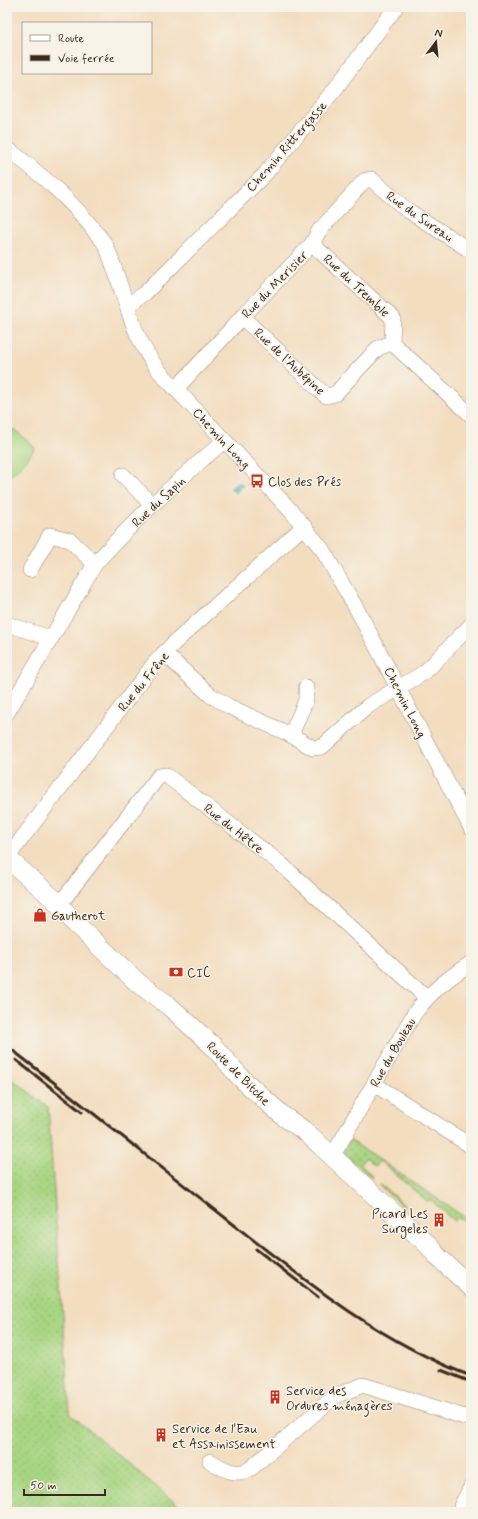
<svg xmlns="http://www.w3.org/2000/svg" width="478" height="1519" viewBox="0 0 478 1519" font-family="Mynerve,sans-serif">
<defs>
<pattern id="grass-dots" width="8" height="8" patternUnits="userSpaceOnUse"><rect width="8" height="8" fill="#a9d683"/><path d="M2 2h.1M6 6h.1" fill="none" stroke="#92b871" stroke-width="1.8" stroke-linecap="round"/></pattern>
<pattern id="water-ripples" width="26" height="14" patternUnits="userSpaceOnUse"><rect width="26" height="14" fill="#53bcd0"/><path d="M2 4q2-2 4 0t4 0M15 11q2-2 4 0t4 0" fill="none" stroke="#4699a8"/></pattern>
</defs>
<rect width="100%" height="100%" fill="#f7f3e8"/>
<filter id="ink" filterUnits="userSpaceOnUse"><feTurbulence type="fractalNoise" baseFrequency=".025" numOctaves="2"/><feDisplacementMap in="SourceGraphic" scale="8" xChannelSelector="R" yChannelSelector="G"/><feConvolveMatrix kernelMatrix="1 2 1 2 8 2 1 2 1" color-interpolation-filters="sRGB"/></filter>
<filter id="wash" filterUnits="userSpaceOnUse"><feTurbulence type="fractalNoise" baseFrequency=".012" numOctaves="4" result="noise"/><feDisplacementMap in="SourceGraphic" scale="16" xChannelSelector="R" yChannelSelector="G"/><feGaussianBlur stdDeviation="0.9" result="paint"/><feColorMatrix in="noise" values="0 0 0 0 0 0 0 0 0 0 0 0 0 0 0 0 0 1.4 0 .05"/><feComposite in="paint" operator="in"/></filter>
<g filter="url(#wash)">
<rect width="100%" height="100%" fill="#f3ddbf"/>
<g fill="url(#grass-dots)" stroke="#728050">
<polygon points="7,1075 48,1107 70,1414 186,1512 7,1512"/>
<polygon points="350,1140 469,1220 467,1222 458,1217 454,1221 430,1199 428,1202 380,1161 374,1166 365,1158 360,1164 372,1176 371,1178 344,1152"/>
<polygon points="380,1184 404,1205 404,1208 379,1185"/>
</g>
<polygon fill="#a9d683" stroke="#728050" points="14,429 35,448 23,464 9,477 7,475 7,437"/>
<polygon fill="url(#water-ripples)" stroke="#477377" points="239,482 243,486 235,493 231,489 232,487"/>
</g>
<g filter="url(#ink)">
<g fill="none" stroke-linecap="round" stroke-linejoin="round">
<g stroke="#97846e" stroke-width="16">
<g id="minor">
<path d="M7,148C38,173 69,197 93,229C97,234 103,240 106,246C124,288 130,335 159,371L292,512L322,549L359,613L471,828"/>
<polyline points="312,244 393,318 392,343 471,415"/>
<polyline points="128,305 145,293 265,174 335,89 396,7"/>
<polyline points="242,317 326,396 335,394 378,348 392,343"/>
<polyline points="176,389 242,317 312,244 319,231 364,181 371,179 407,210 471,251"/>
<polyline points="123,475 152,505"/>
<polyline points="30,570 50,535 70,540 95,564"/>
<polyline points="7,624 50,638"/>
<polyline points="164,653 210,695 230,707 291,735 313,748 322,747 368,706 425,672 471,625"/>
<path d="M7,713L95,564C134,520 179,479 224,441"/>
<polyline points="291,735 306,700 306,687"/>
<polyline points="7,858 154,664 173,644 304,526"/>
<polyline points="59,905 159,776 166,775 281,864 426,997"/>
<polyline points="374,1084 471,1146"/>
<path d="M332,1157L414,1014C431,991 447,979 471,963"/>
<path d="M210,1461C223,1469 236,1477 250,1469L335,1396L363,1385L471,1419"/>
<polyline points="461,1506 471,1487"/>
</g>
</g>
<g stroke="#97846e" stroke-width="20">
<polyline id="major" points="7,858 56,901 75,923 138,983 168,1005 214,1047 241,1078 283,1116 306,1132 428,1245 437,1256 471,1287"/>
</g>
<use href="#minor" stroke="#fff" stroke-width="15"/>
<use href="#major" stroke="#fff" stroke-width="19"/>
<g stroke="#3b2a1e" stroke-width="3">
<path d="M7,1046C81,1103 154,1162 228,1220C304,1280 379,1341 471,1376"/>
<polyline points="16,1060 82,1112"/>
<polyline points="256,1249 318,1297"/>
<polyline points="441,1370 471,1382"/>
</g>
</g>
</g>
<defs>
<g id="bus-bare" transform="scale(1.08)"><path d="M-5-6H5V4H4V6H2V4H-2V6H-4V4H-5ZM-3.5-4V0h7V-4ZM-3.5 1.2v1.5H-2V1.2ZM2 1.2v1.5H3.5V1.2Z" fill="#c8321e" stroke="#f7f3e8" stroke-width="2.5" paint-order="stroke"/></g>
<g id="shop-bare" transform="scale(1.08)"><path d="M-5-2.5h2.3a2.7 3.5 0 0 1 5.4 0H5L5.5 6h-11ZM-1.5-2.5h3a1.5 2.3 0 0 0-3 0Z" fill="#c8321e" stroke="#f7f3e8" stroke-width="2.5" paint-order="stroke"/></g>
<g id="bank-bare" transform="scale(1.08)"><path d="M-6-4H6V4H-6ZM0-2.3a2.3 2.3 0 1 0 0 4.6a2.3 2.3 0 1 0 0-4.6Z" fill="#c8321e" stroke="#f7f3e8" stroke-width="2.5" paint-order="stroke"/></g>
<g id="building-bare" transform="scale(1.08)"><path d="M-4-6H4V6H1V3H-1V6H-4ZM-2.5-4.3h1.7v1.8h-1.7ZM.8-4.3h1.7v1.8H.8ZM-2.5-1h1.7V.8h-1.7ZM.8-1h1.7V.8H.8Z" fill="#c8321e" stroke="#f7f3e8" stroke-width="2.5" paint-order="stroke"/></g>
</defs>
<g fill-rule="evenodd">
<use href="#bus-bare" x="257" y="481"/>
<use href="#shop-bare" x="40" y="915"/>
<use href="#bank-bare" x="176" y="972"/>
<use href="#building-bare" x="439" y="1220"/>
<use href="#building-bare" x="275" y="1397"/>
<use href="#building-bare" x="161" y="1435"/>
</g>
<g text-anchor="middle" stroke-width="3" stroke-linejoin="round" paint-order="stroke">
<g font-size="13" fill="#3b2a1e" stroke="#f7f3e8">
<text transform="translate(286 146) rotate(-49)" y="5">Chemin Rittergasse</text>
<text transform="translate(420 216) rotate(35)" y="5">Rue du Sureau</text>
<text transform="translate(274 284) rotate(-46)" y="5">Rue du Merisier</text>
<text transform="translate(357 285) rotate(43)" y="5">Rue du Tremble</text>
<text transform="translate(290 361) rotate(43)" y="5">Rue de l'Aubépine</text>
<text transform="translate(222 438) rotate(47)" y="5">Chemin Long</text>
<text transform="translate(158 501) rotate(-43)" y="5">Rue du Sapin</text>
<text transform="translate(143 681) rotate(-51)" y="5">Rue du Frêne</text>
<text transform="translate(406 702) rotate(63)" y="5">Chemin Long</text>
<text transform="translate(234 828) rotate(38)" y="5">Rue du Hêtre</text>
<text transform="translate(392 1052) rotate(-60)" y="5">Rue du Bouleau</text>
<text transform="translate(239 1073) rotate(45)" y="5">Route de Bitche</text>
</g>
<g font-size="13" fill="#3b2a1e" stroke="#f7f3e8" text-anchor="start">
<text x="268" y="486">Clos des Prés</text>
<text x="51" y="920">Gautherot</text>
<text x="187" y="977">CIC</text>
<text x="428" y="1218" text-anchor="end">Picard Les<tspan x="428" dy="15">Surgeles</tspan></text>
<text x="286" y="1395">Service des<tspan x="286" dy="15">Ordures ménagères</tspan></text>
<text x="172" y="1433">Service de l'Eau<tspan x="172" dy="15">et Assainissement</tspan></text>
</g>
</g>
<rect width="478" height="1519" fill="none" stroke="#f7f3e8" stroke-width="24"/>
<rect x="22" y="22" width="130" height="52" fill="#f7f3e8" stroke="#aca397"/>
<rect x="30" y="35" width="20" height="6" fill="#ffffff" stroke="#aca397"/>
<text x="58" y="42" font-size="12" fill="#3b2a1e">Route</text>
<rect x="30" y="55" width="20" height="6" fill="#3b2a1e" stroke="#aca397"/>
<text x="58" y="62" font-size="12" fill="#3b2a1e">Voie ferrée</text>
<g transform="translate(436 42) rotate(16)" stroke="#f7f3e8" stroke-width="3" paint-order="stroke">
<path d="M0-3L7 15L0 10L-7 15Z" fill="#3b2a1e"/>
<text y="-6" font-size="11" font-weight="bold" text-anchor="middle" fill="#3b2a1e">N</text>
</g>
<path d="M24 1489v6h81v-6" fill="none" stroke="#3b2a1e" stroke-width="2"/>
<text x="30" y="1489" font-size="12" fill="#3b2a1e" stroke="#f7f3e8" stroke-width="3" paint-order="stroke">50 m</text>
</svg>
